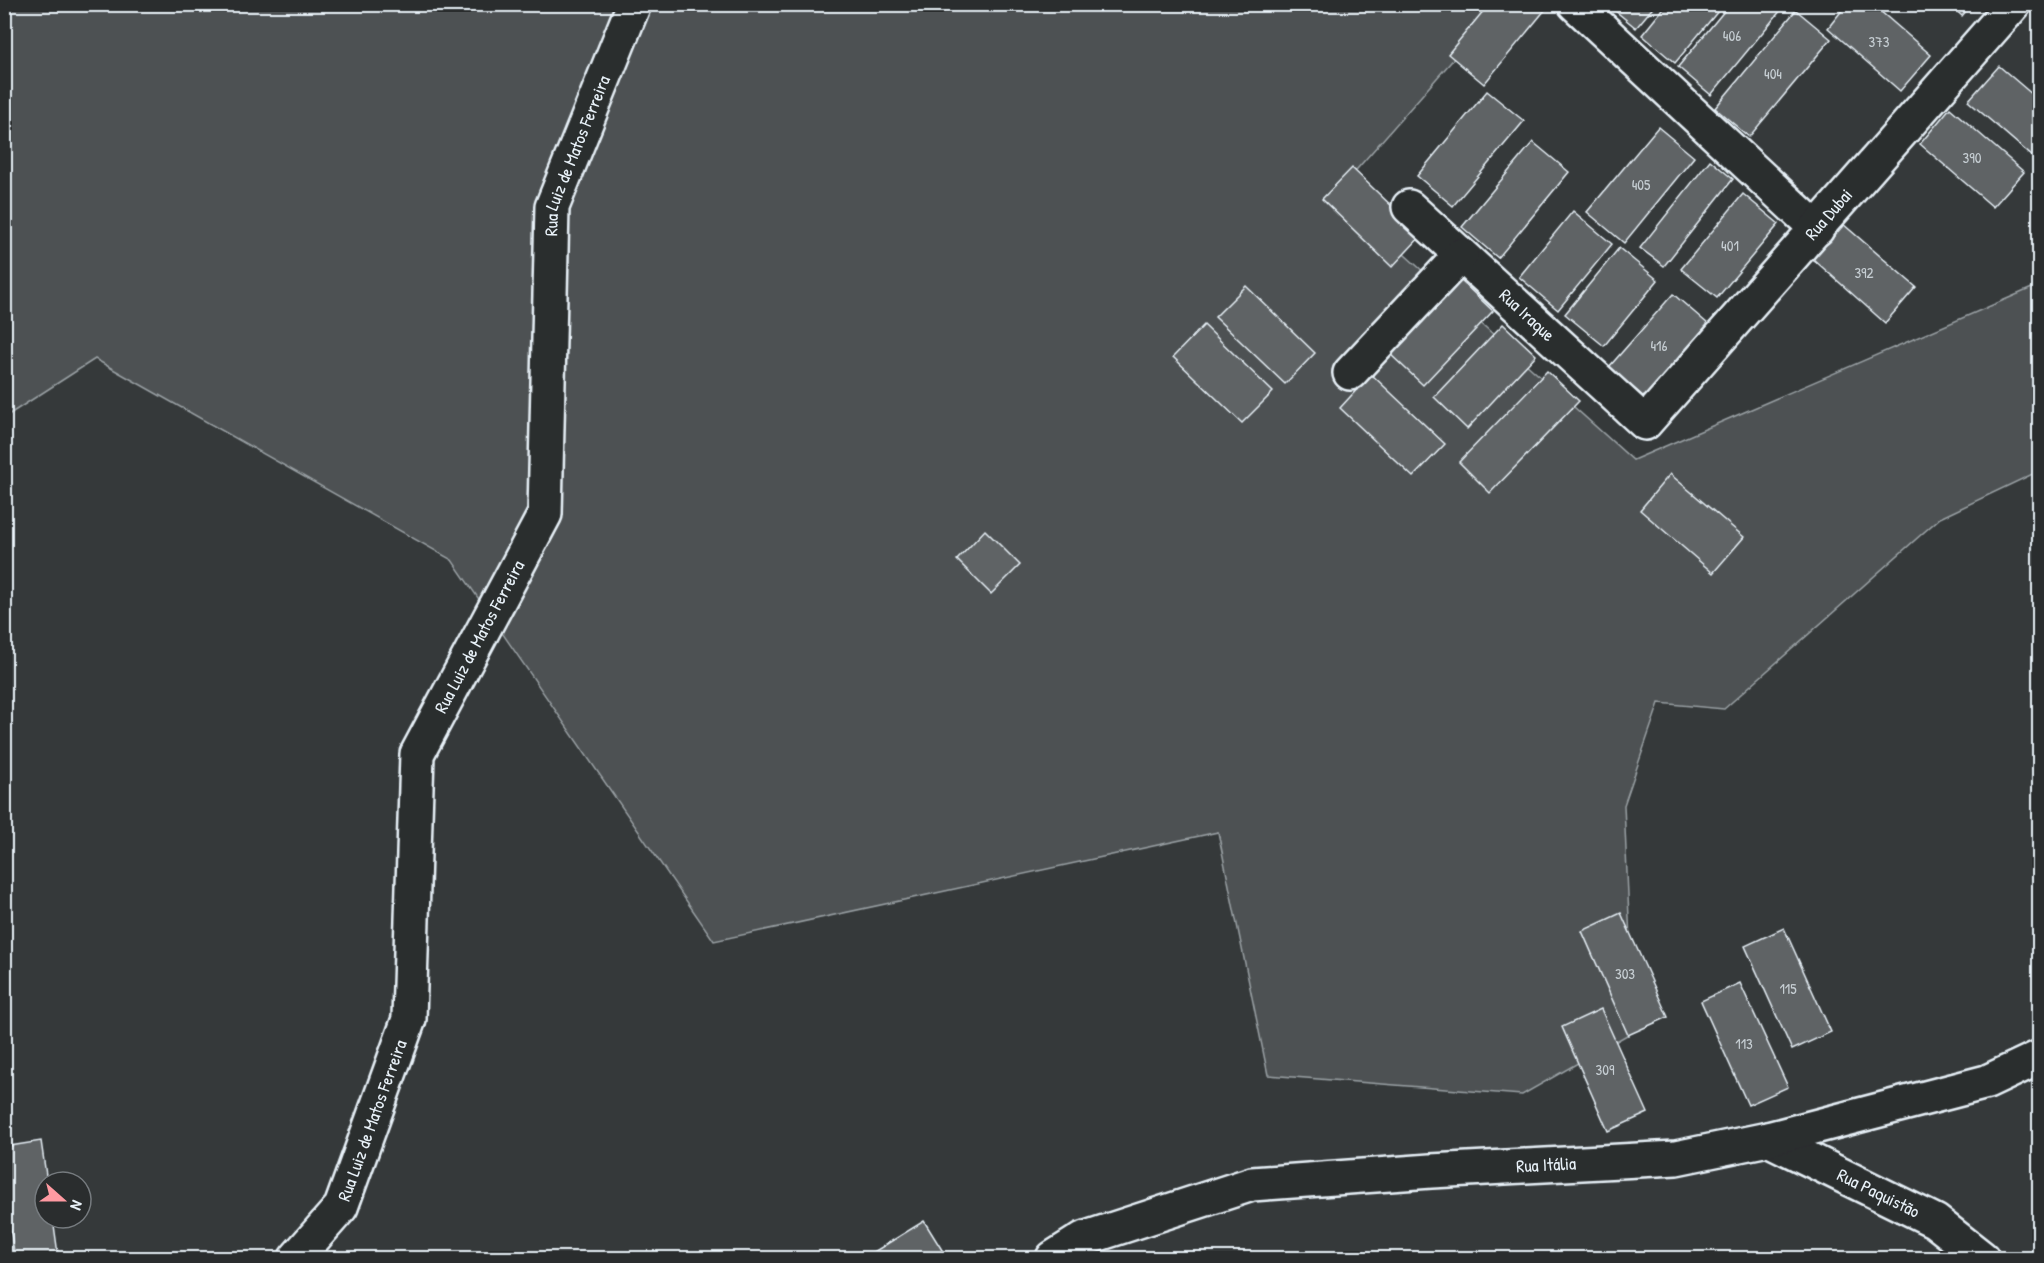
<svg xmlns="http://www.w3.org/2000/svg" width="2044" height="1263" viewBox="0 0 2044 1263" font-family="'Patrick Hand',sans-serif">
<rect width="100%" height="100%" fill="#35393a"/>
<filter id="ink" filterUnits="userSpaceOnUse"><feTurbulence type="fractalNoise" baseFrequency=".0167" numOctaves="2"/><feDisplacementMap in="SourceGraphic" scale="12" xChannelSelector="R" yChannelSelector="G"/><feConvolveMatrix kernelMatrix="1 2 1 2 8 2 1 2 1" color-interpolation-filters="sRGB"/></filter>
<g filter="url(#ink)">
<polygon fill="#4d5152" stroke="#9aa1a5" stroke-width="1.5" points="5,5 1501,5 1336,193 1633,460 2039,285 2039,471 1940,518 1724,709 1659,703 1624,805 1634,1031 1522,1095 1268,1075 1218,832 714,941 452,560 95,359 5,417"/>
<g fill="#5f6365" stroke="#e8f1f8" stroke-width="1.5">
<polygon points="1489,4 1550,4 1484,84 1448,54"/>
<polygon points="1607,4 1656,4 1636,28"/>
<polygon points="1667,4 1724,4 1675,63 1642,35"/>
<polygon points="1730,4 1786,4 1711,95 1678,67"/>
<polygon points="1847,4 1872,4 1931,55 1900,91 1828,28"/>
<polygon points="1949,4 1972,4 1962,16"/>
<polygon points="1796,10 1831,39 1749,137 1715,108"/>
<polygon points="1999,66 2040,101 2040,163 1968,101"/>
<polygon points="1487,91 1524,121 1453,206 1417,176"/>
<polygon points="1950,108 2024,172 1993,207 1920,144"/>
<polygon points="1658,127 1694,157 1624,243 1587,212"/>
<polygon points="1533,142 1569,172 1498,258 1462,227"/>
<polygon points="1710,160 1733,179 1664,266 1640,248"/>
<polygon points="1352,168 1422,235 1392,267 1322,199"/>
<polygon points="1743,194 1779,224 1717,298 1681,269"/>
<polygon points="1573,211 1612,244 1558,310 1519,277"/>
<polygon points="1843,224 1916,287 1885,323 1813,259"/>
<polygon points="1619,248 1658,280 1604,346 1565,314"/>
<polygon points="1460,280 1493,311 1423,385 1390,354"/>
<polygon points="1246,286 1315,353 1285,384 1215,317"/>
<polygon points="1673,294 1708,324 1645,398 1609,367"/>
<polygon points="1503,324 1536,355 1467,429 1434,397"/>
<polygon points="1204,325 1273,392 1242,423 1173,357"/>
<polygon points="1547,371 1579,401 1490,493 1459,462"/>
<polygon points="1371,374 1445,444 1413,477 1340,408"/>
<polygon points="1670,474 1744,537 1713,573 1640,510"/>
<polygon points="985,530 1020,565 991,594 957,560"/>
<polygon points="1621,913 1668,1017 1628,1035 1582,931"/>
<polygon points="1784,928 1831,1032 1792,1050 1745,946"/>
<polygon points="1740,983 1788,1087 1748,1105 1701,1001"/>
<polygon points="1601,1009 1648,1113 1608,1131 1562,1027"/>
<polygon points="41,1141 47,1182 45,1218 53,1218 58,1254 15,1258 4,1189 4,1147"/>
<polygon points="924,1221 947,1258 864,1258"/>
</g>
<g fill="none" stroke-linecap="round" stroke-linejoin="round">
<g stroke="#e8f1f8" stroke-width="38">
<g id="minor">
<polyline points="1575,4 1817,229"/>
<path id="s1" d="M1409,207L1645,423L2014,4"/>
<polyline points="1350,373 1461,255"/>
<path id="s2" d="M1768,1139L1935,1221L1982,1258"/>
<path id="s3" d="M296,1258L341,1207L409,1019L417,754L545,514L552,207L634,4"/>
<path id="s4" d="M1053,1258L1083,1239L1252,1184L1431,1171L1676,1158L1768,1139L1987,1082L2040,1057"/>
</g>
</g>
<use href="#minor" stroke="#2a2d2e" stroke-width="33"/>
</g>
</g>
<g text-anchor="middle" stroke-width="6" stroke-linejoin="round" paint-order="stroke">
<g font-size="15" fill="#c6ced3">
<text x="1732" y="41">406</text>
<text x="1879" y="47">373</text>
<text x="1773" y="79">404</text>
<text x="1972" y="163">390</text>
<text x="1641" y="190">405</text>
<text x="1730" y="251">401</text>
<text x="1864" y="278">392</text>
<text x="1659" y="351">416</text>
<text x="1625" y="979">303</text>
<text x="1788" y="994">115</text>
<text x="1744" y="1049">113</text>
<text x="1605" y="1075">309</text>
</g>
<g font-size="18" fill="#e8f1f8" stroke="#2a2d2e">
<text dy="6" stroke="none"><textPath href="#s3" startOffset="1168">Rua Luiz de Matos Ferreira</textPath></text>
<text dy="6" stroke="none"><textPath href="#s1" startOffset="598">Rua Dubai</textPath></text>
<text dy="6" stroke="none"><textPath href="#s1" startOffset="160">Rua Iraque</textPath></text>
<text dy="6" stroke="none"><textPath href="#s3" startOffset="666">Rua Luiz de Matos Ferreira</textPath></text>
<text dy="6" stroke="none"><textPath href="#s3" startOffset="160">Rua Luiz de Matos Ferreira</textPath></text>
<text dy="6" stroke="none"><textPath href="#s4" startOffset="508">Rua Itália</textPath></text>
<text dy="6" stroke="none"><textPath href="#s2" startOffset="123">Rua Paquistão</textPath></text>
</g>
</g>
<rect width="2044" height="1263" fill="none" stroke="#2a2d2e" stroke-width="24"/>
<rect x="12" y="12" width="2020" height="1239" fill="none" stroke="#e8f1f8" stroke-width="2" filter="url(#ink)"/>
<g transform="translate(63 1200) rotate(111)"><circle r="28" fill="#2a2d2e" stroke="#767b7f" stroke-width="1.5"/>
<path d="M0-4.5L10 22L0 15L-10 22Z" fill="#ff9aa2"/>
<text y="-9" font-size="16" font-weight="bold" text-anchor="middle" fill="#e8f1f8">N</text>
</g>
</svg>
